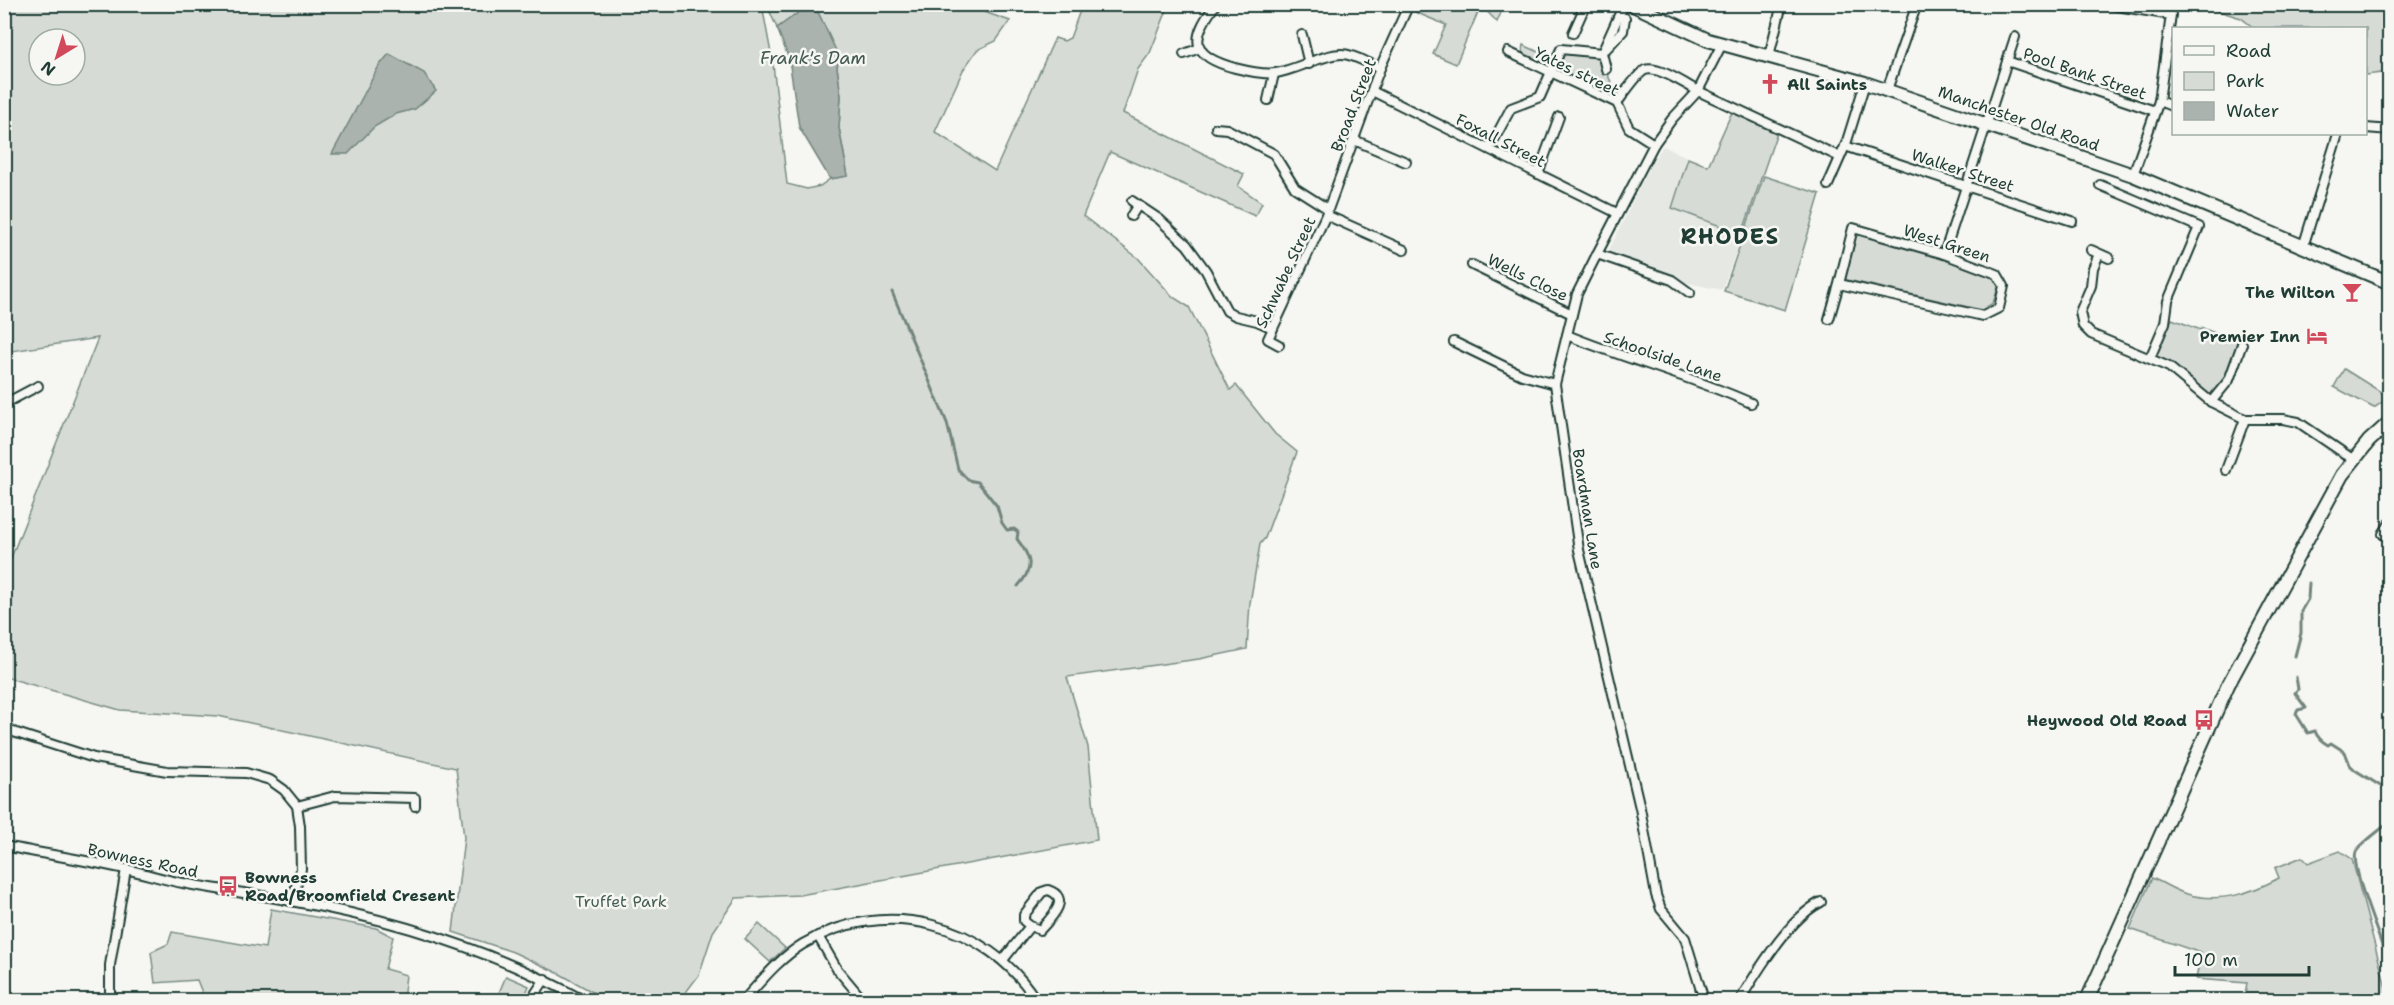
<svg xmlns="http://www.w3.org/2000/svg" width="2394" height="1005" viewBox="0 0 2394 1005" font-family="'Shantell Sans',sans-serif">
<rect width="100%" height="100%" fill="#f6f6f2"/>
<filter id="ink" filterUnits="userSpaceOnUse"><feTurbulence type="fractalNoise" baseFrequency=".0167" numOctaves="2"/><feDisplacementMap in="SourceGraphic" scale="12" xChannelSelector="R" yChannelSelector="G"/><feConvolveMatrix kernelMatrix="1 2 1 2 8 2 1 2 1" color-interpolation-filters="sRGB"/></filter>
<g filter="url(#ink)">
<polygon fill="#e6e8e4" points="1663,146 1687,157 1671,208 1742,235 1722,290 1678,281 1607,254 1651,164"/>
<g fill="#d6dbd6" stroke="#7a8c85" stroke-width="1.5" fill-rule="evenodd">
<polygon points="1418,4 1496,4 1503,8 1497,22 1481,5 1456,64 1433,54 1446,25 1415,12"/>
<path d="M4,5H762L773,64L787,184L807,189L820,186L830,179L848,176L839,128L841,96L837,67L839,57L810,5L777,28L767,5H964L1010,21L996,41L977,50L963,70L935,132L995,171L1055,38L1064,41L1070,38L1082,5H1169L1150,53L1138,69L1123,113L1244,174L1238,186L1262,203L1255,216L1110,152L1083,216L1138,258L1173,297L1189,307L1230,390L1236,385L1275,434L1297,452L1265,538L1260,544L1250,603L1247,649L1199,659L1067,677L1088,747L1097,840L800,895L736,898L713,932L699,975L680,1000H607L560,974L513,952L453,932L464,838L456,768L218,716L120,710L5,677V573L98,338L5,352ZM39,39H75V75H39Z"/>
<polygon points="2199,5 2389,5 2389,72 2366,75 2366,28 2254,28 2241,18"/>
<path d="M1523,45L1553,58L1549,69C1537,63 1519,60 1523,45Z"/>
<polygon points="1563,52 1600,57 1617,96 1609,97 1555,72"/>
<polygon points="1732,112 1777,132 1742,234 1672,208 1688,158 1708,166"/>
<polygon points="1764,176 1820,194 1785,310 1724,291"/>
<polygon points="1857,231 1991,273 2000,282 1993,303 1982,310 1843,279"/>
<polygon points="2172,319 2201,330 2202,328 2236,341 2239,345 2226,380 2211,399 2172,364 2155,356"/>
<polygon points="2344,369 2389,397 2374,408 2334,387"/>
<path d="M2340,851L2352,859L2389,999L2377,1000H2263L2258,994H2245L2247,983L2196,979L2201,953L2130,929L2152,878C2164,883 2175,891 2187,894C2220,904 2251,893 2279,878L2275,868L2302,857L2308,863Z"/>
<polygon points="271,909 376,928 393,937 385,969 406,975 403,1000 205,1000 197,980 155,983 151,952 168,944 172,932 265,948"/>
<polygon points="759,924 785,948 770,962 745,939"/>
<polygon points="506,976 529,986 523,1000 496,1000"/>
</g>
<g fill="#aab3ae" stroke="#72847d" stroke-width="1.5">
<polygon points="809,5 819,14 839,57 837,67 841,96 839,128 848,176 830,179 799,127 789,59 777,28"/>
<polygon points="389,54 424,73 436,91 415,109 396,114 374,127 348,154 332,154 379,66"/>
</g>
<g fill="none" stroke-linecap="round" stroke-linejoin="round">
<g stroke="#72847d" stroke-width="3">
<path d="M892,292L947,423L958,469L968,480L978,482L997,506L1002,523L1007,530L1014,529L1018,532L1017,539C1031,557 1035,568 1018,586"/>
<polyline points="2295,656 2301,633 2301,611 2308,599 2309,583"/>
<path d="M2296,677L2298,689L2295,693L2306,708L2298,710L2296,714L2308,733L2315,731C2317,737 2321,741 2328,745L2331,743L2345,752L2350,765L2355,770L2390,792"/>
<path d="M2390,821C2381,830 2360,844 2356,852C2350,868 2384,947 2390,968"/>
</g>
<g stroke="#1f3d34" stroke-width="12">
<g id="street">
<path d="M1216,4C1189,40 1191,56 1235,68C1247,71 1264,75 1276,73C1296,70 1323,54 1342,54C1353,54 1369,64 1380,68"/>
<polyline points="2105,4 2171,15 2159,101 2133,175"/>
<polyline points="1573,33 1586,4"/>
<polyline points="1302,35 1309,64"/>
<polyline points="1607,48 1623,31 1625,18"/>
<polyline points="1508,52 1617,103 1629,128 1654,144"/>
<polyline points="1602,53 1624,4"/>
<polyline points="1184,54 1200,48"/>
<polyline points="1769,56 1782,4"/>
<polyline points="2007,61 2155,111"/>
<polyline points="1887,90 1917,4"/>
<polyline points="1372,91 1617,213"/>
<polyline points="1268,100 1274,74"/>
<polyline points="2159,101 2174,107"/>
<path d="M1617,103C1623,95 1637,74 1645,70C1657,65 1687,85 1698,91L1840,157"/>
<polyline points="1216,128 1227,129 1274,154 1295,188 1328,209"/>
<polyline points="2366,128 2390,130"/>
<polyline points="1354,140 1406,162"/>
<polyline points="1845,146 2072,221"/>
<polyline points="1489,149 1511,108 1540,97 1561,49 1602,53 1606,69"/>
<polyline points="1538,174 1559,117"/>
<polyline points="1828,185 1846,144 1865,83"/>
<polyline points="2100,185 2199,227 2168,301 2165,323 2150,358"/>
<polyline points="1132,201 1159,219 1187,245 1206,271 1227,311 1236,316 1257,321 1273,328"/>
<polyline points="1326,215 1404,250"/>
<polyline points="1131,216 1138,205"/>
<polyline points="2303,247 2338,134"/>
<polyline points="2091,250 2109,258"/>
<polyline points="1597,254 1672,280 1690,293"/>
<polyline points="1944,254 2015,37"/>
<polyline points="2099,254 2093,268 2091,286 2080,312 2083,326 2091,334 2169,367 2211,402"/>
<polyline points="1472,265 1572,314"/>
<polyline points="1829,319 1839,284 1983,316 1999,308 2004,286 1997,274 1944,254 1853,228 1839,284"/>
<path d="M1567,335C1628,360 1691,376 1751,403"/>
<polyline points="1454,342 1522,375 1555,384"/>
<polyline points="2242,344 2229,380 2211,402 2245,419 2283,419 2298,422 2354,460"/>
<polyline points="1279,345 1268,339 1326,215 1380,68 1409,4"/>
<polyline points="4,404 38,386"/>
<polyline points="2226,470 2245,419"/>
<polyline points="2390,523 2383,534 2390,539"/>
<polyline points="4,729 94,758 167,771 246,773 270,780 284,790 297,806 300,826 301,869 292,901"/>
<polyline points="297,806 335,796 415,798 415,806"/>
<path d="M4,846C45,854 85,860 125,869C145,873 164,880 183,883C219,890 255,894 291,901C394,919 492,950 583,1000"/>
<polyline points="818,936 837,969 863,1000"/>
<path d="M1003,960L1030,926L1040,930C1051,918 1072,898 1048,890L1042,892L1024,915V921L1030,926"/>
<polyline points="110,1000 110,965 126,869"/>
<polyline points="531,1000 545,979"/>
<path d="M744,1000C762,980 780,958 803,944C884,896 987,922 1036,1000"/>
<polyline points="1704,1000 1685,938 1661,909 1656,895 1640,808 1579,550 1555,384 1577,294 1597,254 1654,144 1672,119 1698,91 1722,44"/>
<path d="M1740,1000C1757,971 1790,917 1821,902"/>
</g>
</g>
<g stroke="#1f3d34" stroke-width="16">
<g id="primary">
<polyline points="1631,4 1708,40 1865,83 2133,175 2390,283"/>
<polyline points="2087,1000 2228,685 2342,475 2369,441 2390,422"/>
</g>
</g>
<use href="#street" stroke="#f6f6f2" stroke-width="8"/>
<use href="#primary" stroke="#f6f6f2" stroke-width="12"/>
</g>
</g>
<defs>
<g id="church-bare" transform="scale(1.62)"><path d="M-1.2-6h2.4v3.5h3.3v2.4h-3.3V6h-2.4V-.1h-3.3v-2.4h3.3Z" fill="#d1495b" stroke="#f6f6f2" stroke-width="2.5" paint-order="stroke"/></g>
<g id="bar-bare" transform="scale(1.62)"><path d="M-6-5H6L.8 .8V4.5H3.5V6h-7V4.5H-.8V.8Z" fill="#d1495b" stroke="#f6f6f2" stroke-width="2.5" paint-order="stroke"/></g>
<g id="hotel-bare" transform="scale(1.62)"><path d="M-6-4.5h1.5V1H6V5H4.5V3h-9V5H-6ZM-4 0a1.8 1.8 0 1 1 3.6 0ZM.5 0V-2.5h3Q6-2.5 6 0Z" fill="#d1495b" stroke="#f6f6f2" stroke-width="2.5" paint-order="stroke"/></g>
<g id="bus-bare" transform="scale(1.62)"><path d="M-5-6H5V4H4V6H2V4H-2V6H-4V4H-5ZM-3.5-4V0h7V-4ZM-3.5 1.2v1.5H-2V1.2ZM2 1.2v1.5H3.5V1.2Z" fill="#d1495b" stroke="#f6f6f2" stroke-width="2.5" paint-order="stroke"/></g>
</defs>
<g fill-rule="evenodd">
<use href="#church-bare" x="1770" y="84"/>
<use href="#bar-bare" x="2352" y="292"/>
<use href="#hotel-bare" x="2317" y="336"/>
<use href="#bus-bare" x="2204" y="720"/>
<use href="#bus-bare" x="228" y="886"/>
</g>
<g text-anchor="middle" stroke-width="5" stroke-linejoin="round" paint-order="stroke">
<g font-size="16" fill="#1f3d34" stroke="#f6f6f2">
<text transform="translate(1577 71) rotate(26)" y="6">Yates street</text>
<text transform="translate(2085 73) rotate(19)" y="6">Pool Bank Street</text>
<text transform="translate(1353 105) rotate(-69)" y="6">Broad Street</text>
<text transform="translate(2019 118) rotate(19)" y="6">Manchester Old Road</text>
<text transform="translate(1501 140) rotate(27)" y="6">Foxall Street</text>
<text transform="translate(1963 170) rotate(18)" y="6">Walker Street</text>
<text transform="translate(1947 243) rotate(18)" y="6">West Green</text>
<text transform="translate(1285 272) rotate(-65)" y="6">Schwabe Street</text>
<text transform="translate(1528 277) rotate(26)" y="6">Wells Close</text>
<text transform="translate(1663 356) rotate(19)" y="6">Schoolside Lane</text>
<text transform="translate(1588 509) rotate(81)" y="6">Boardman Lane</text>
<text transform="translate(143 860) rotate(12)" y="6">Bowness Road</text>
</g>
<g font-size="16" font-weight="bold" fill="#1f3d34" stroke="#f6f6f2" text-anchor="end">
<text x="1787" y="90" text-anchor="start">All Saints</text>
<text x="2335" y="298">The Wilton</text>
<text x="2300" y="342">Premier Inn</text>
<text x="2187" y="726">Heywood Old Road</text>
<text x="245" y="883" text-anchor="start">Bowness<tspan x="245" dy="18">Road/Broomfield Cresent</tspan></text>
</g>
<g font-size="16" fill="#445d54" stroke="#f6f6f2">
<text x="621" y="907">Truffet Park</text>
</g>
<g font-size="18" font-style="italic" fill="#425a52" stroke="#f6f6f2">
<text x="813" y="64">Frank's Dam</text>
</g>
<g font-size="22" font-weight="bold" letter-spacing="1.5" fill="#1f3d34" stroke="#f6f6f2">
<text x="1730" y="244">RHODES</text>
</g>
</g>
<rect width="2394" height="1005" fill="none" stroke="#f6f6f2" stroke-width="24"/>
<rect x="12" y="12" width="2370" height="981" fill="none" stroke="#1f3d34" stroke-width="2" filter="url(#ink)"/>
<rect x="2172" y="27" width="195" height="108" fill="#f6f6f2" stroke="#a0aca6" stroke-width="1.5"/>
<rect x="2184" y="46" width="30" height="9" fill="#f6f6f2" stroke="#a0aca6" stroke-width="1.5"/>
<text x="2226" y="57" font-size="18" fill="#1f3d34">Road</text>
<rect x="2184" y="72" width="30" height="18" fill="#d6dbd6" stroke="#a0aca6" stroke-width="1.5"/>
<text x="2226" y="87" font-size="18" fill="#1f3d34">Park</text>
<rect x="2184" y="102" width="30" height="18" fill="#aab3ae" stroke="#a0aca6" stroke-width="1.5"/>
<text x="2226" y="117" font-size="18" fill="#1f3d34">Water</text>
<g transform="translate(57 57) rotate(218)"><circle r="28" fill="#f6f6f2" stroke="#a0aca6" stroke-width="1.5"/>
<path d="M0-4.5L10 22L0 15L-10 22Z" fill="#d1495b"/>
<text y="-9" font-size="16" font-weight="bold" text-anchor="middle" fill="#1f3d34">N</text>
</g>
<path d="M2175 966v9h134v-9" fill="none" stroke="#1f3d34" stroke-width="3"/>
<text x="2184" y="966" font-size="18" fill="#1f3d34" stroke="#f6f6f2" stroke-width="4.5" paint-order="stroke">100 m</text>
</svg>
